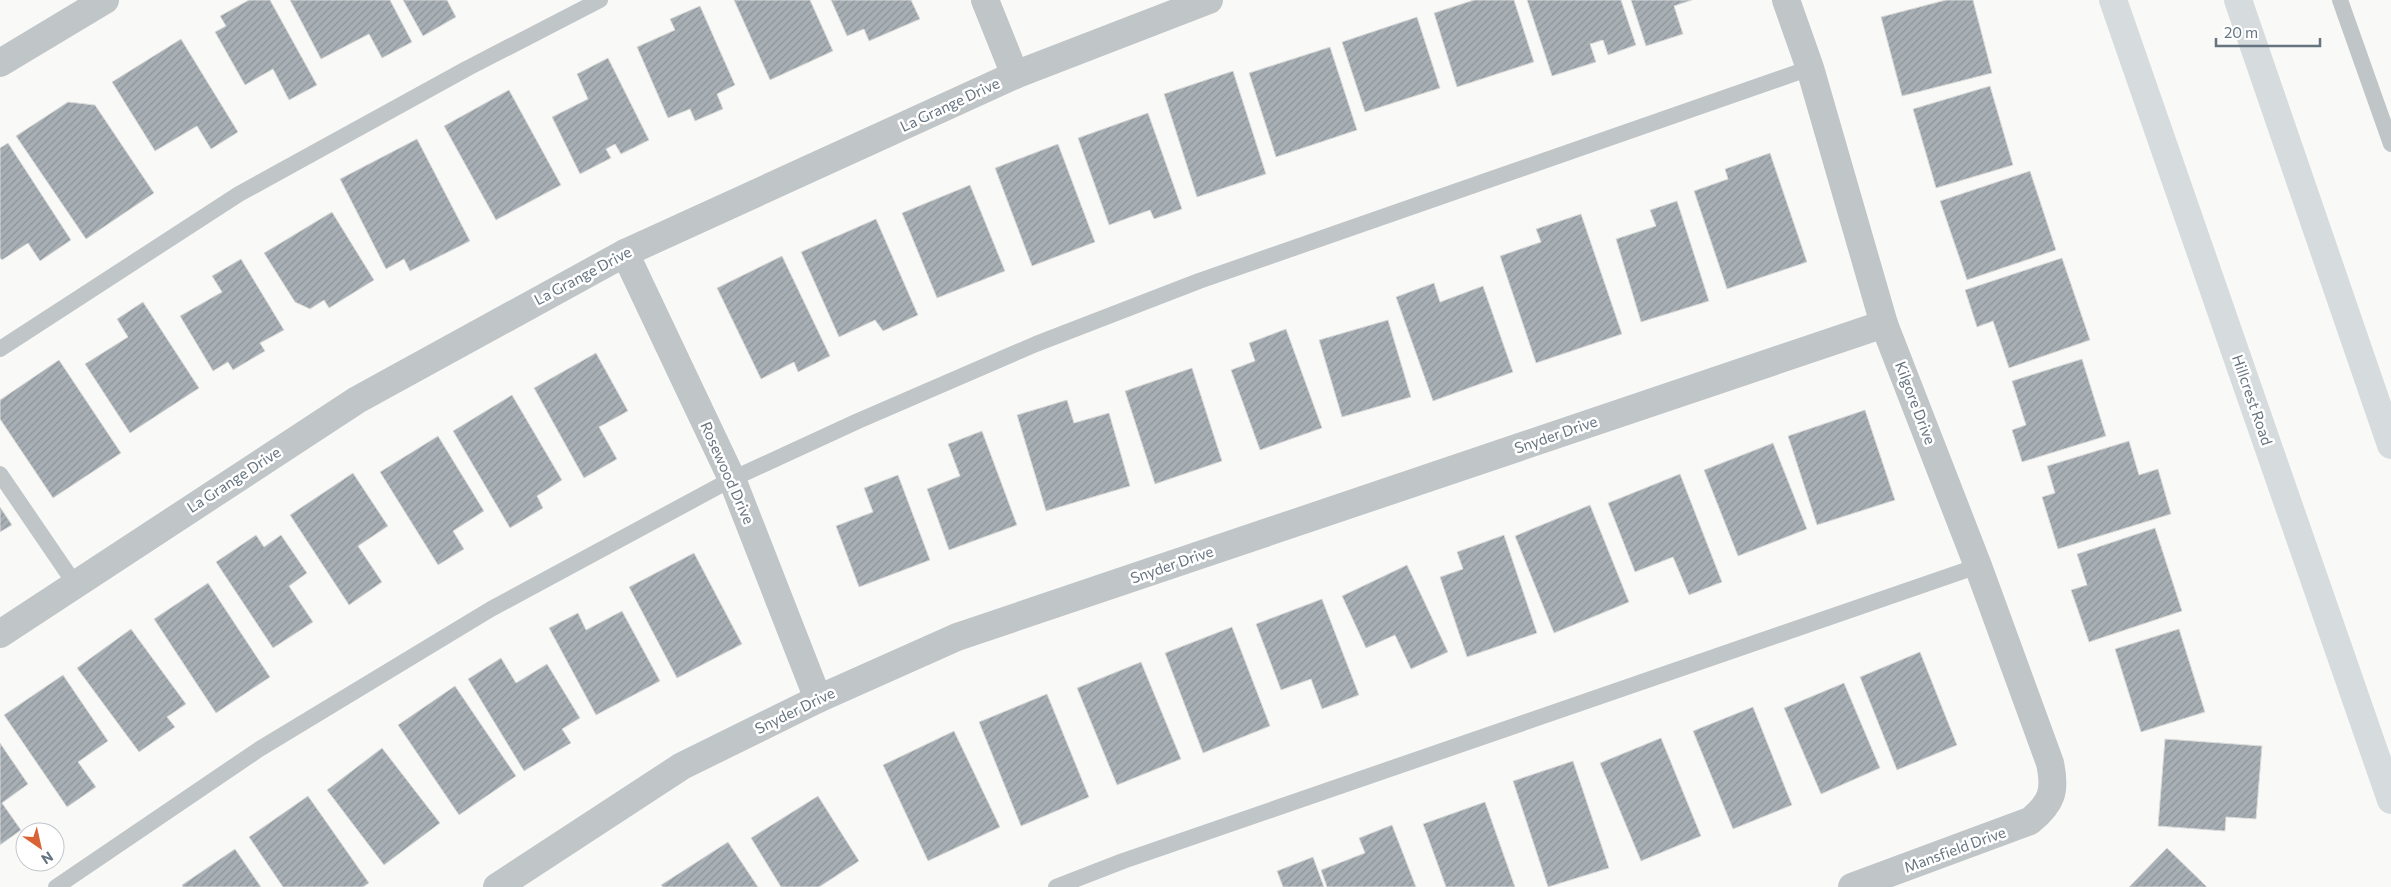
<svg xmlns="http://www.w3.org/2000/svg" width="2391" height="887" viewBox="0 0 2391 887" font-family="Commissioner,sans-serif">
<defs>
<pattern id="building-hatch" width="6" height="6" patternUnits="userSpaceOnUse" patternTransform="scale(1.25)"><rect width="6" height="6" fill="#a8b0b6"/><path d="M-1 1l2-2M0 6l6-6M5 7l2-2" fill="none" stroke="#8d9499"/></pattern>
</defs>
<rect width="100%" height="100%" fill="#f9f9f7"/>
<g fill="url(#building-hatch)" stroke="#dbdbd9">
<polygon points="249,0 270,0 317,85 289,100 273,69 245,85 215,32 226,26 220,16"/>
<polygon points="290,0 390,0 412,42 382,58 369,34 321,59"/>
<polygon points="403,0 447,0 456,17 423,36"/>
<polygon points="734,0 810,0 833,51 770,80"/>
<polygon points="831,0 911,0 920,19 869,41 864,29 847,36"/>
<polygon points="1474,0 1514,0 1534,62 1457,87 1434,13"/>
<polygon points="1527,0 1621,0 1636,45 1608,55 1603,40 1590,44 1596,62 1552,76"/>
<polygon points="1631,0 1692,0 1674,6 1683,34 1646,46"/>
<polygon points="1946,0 1973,0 1992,73 1902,96 1881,17"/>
<polygon points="700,6 735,85 717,94 723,109 695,121 690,109 668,118 637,47 675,30 670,19"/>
<polygon points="1417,17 1440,88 1365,112 1342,42"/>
<polygon points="181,39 238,132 211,149 197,126 155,151 112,82"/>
<polygon points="1330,47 1357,130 1276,157 1249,73"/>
<polygon points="608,58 649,140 621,154 615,144 606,149 611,158 580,174 552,117 588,99 577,74"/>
<polygon points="1233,71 1266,174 1197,197 1164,94"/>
<polygon points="1990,86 2013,165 1936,188 1913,109"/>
<polygon points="509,90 561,185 496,220 444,126"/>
<polygon points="68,102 95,105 154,193 86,239 16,136"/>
<polygon points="1148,113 1182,209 1154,219 1150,210 1109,225 1078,138"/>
<polygon points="417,139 470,241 410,271 404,259 386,269 340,179"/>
<polygon points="8,143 71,240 40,261 28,243 2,260 0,258 0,148"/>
<polygon points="1058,144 1095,242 1032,266 995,168"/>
<polygon points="1770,153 1807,262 1727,289 1694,191 1728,179 1725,169"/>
<polygon points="2030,171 2056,250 1967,280 1940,201"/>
<polygon points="970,185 1005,271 937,298 902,213"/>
<polygon points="1677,201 1709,301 1641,322 1616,239 1656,226 1650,210"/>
<polygon points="332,212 374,280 329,308 324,300 310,309 295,302 264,253"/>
<polygon points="1581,214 1622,334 1536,363 1500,256 1541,242 1536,229"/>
<polygon points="876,219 918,315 883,331 875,320 839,337 801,252"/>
<polygon points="782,256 830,356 798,372 794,362 761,379 717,288"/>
<polygon points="2062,258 2090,340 2009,368 1993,321 1977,327 1965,290"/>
<polygon points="241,259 284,330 260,343 265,351 233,370 228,362 213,371 180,316 222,292 212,276"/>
<polygon points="1434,283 1440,302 1483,286 1513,372 1433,401 1396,297"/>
<polygon points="143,302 199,388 130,433 85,364 128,337 117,319"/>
<polygon points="1388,320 1411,397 1342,417 1319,340"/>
<polygon points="1286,329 1322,428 1260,450 1231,370 1255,361 1249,343"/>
<polygon points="596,353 628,411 599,427 617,459 584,478 534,388"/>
<polygon points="2082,359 2106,436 2022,462 2012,430 2026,425 2012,381"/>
<polygon points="59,360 121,453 53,498 0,419 0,400"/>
<polygon points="1192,368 1222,461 1155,484 1125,391"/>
<polygon points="512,395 562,480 537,496 543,508 510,528 453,431"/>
<polygon points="1067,400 1074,423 1109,413 1130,486 1046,511 1017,415"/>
<polygon points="1865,410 1895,500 1817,525 1788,436"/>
<polygon points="982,431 1017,525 949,550 927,489 960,476 948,444"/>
<polygon points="438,436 484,511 453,531 464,549 438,565 380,472"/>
<polygon points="2129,441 2139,475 2158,469 2171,514 2058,549 2042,497 2055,493 2047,466"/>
<polygon points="1773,443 1807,529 1738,556 1704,470"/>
<polygon points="353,473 388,526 358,546 382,582 349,605 290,515"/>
<polygon points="1680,474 1722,582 1689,595 1673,557 1635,572 1608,503"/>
<polygon points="898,475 930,560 859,587 836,526 873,512 864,488"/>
<polygon points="1590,505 1629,602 1554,633 1515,536"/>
<polygon points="0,507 12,525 0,532"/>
<polygon points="2155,528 2182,611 2089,642 2071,590 2087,585 2077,554"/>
<polygon points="256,535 264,547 281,535 307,573 289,586 313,622 273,648 216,562"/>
<polygon points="1504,535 1537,633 1467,657 1440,577 1463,569 1457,552"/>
<polygon points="694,553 742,644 677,678 629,587"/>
<polygon points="1407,565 1448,652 1411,669 1395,635 1366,648 1342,596"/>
<polygon points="208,583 270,677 216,713 154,619"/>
<polygon points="1322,599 1359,695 1322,709 1311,679 1281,690 1256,624"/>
<polygon points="622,611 660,681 596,715 549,628 578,613 586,630"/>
<polygon points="1232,627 1270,726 1203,753 1165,653"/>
<polygon points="131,629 186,704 167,717 175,727 139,752 77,668"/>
<polygon points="2179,629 2205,712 2141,732 2115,649"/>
<polygon points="1920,652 1957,745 1897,770 1860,677"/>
<polygon points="501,658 516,683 547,664 580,718 562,729 571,743 524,771 468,679"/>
<polygon points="1141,662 1181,759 1117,785 1077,688"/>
<polygon points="63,675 108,741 78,762 96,787 67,807 4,715"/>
<polygon points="1844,683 1880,768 1821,794 1784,708"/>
<polygon points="455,686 516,776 459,815 398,725"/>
<polygon points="1047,694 1089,797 1021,826 979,722"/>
<polygon points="1753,707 1792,805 1733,829 1693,731"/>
<polygon points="954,731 1000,827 928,861 883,765"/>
<polygon points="1661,738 1701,836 1641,861 1600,763"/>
<polygon points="2165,739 2262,746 2256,819 2226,817 2225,831 2158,826"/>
<polygon points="0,743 28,784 2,803 21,830 0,845"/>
<polygon points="382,748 440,823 384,865 327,790"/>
<polygon points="1573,761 1609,868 1548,887 1513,781"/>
<polygon points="308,796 369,883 363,887 283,887 249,837"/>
<polygon points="818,796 859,861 819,887 781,887 751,838"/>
<polygon points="1485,802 1515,887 1446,887 1423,824"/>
<polygon points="1392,825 1416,887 1327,887 1321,870 1365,853 1359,838"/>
<polygon points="728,842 758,887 663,887 661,885"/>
<polygon points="2167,848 2207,887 2129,887"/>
<polygon points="235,849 261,887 183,887 182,885"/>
<polygon points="1313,857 1324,887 1283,887 1277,871"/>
</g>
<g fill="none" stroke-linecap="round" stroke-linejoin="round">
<g stroke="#c0c5c8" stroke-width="16">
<polyline points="2340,0 2391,144"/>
<polyline points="0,349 239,194 468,68 600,0"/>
<polyline points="0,474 75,584"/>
<polyline points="56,887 258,750 491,609 732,479 858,421 1036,344 1199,281 1810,68"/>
<polyline points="1056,887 1123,861 1978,566"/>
</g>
<g stroke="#c0c5c8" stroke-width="28">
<polyline points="985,0 1015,75"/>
<path d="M1786,0L1810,68L1884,324L1978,566L2050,763C2056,791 2052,803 2030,821L1852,887"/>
<polyline points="0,63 105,0"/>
<polyline points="625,253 732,479 818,699"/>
<polyline points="0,634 357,400 625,253 1015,75 1209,0"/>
<polyline points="497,887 682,766 818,699 957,637 1884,324"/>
</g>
<g stroke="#d6dbde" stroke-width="28">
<polyline points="2113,0 2391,800"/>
<polyline points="2238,0 2391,445"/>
</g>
</g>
<g text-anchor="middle" stroke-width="5" stroke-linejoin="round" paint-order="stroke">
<g font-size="15" fill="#667480" stroke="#fff">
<text transform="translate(950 105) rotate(-25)" y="5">La Grange Drive</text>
<text transform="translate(583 276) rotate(-28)" y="5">La Grange Drive</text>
<text transform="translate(2252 400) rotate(71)" y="5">Hillcrest Road</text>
<text transform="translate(1915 403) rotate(69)" y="5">Kilgore Drive</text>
<text transform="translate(1556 435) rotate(-19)" y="5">Snyder Drive</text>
<text transform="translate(727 473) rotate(66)" y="5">Rosewood Drive</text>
<text transform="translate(234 480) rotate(-33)" y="5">La Grange Drive</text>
<text transform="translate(1172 565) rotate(-19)" y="5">Snyder Drive</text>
<text transform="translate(795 711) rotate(-26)" y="5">Snyder Drive</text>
<text transform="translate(1955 850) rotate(-20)" y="5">Mansfield Drive</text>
</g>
</g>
<g transform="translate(40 847) rotate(146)"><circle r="24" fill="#ffffff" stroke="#c2c7cc"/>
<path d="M0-4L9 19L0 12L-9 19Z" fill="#da6237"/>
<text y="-8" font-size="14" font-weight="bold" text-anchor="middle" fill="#667480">N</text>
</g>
<path d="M2216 38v8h104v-8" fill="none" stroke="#667480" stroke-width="2.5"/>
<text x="2224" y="38" font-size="15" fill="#667480" stroke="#ffffff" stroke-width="4" paint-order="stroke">20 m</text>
</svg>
